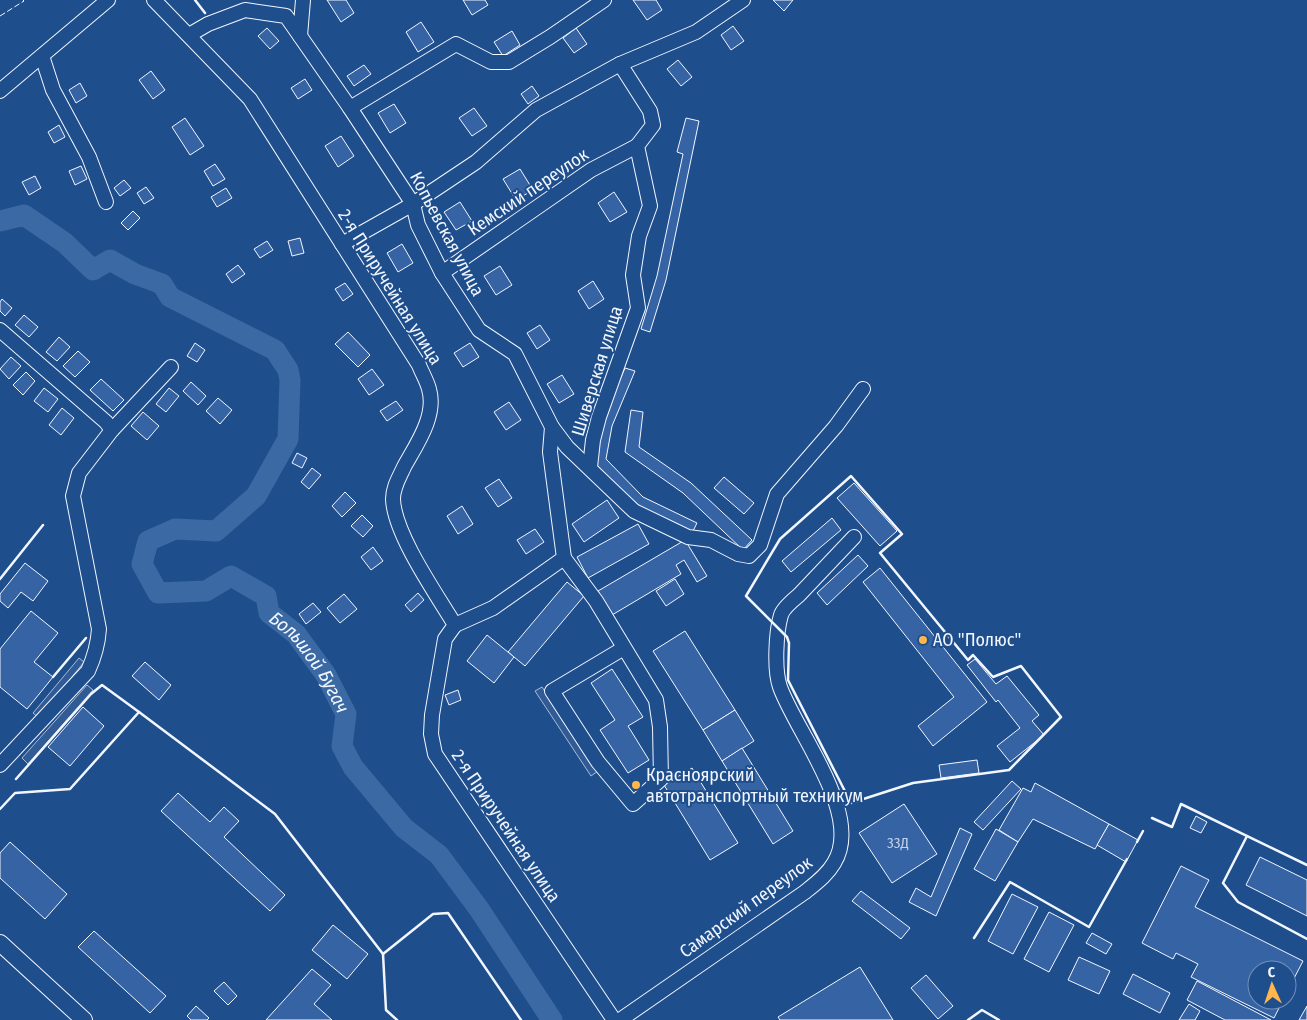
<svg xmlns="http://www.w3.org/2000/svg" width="1307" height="1020" viewBox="0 0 1307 1020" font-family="'Fira Sans Condensed',sans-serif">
<rect width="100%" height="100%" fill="#1f4e8c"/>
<g fill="#305b95" stroke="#a8bbd7">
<polygon points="79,658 84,662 39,718 33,713"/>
<polygon points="87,685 93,690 28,764 22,758"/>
<polygon points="542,687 598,771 591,776 535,691"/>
</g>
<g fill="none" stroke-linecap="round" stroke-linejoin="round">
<path stroke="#3b69a3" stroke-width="21" id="s1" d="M0,221L24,215L65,243L93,270L110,260L135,274L162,284L170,297L275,350L288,370L290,380L288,439L256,496L216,531L175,529L148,541L142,564L158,593L206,591L231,576L266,596L269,613L296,634L326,675L346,714L342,746L353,767L404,828L439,855L479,909L552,1020"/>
</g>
<g fill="#3563a3" stroke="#f2f6ff">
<polygon points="327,0 346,0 354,13 341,22"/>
<polygon points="463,0 485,0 488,5 472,15"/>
<polygon points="633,0 656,0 662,10 647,20"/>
<polygon points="773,0 793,0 784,11"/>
<polygon points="421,22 434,42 418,52 406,32"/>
<polygon points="733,26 744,41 731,50 721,35"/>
<polygon points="267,28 279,41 270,49 258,36"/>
<polygon points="576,28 587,44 574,53 563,38"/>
<polygon points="512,31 520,45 503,56 494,42"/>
<polygon points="678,60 692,77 681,86 667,69"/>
<polygon points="364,65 371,74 354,86 347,76"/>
<polygon points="151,71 165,90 153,99 139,80"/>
<polygon points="305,79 312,90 298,99 291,88"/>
<polygon points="80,83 87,96 76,103 69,90"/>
<polygon points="532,86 539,96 528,104 521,94"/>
<polygon points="394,104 406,123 390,133 378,113"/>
<polygon points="474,108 487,126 472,136 459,118"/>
<polygon points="185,118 204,146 190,155 172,127"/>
<polygon points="686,118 699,121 666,280 650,332 641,329 657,276 683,154 677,152"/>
<polygon points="59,125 65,137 54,143 48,132"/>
<polygon points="341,136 354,156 338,167 325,146"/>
<polygon points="215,164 225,179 213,186 204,171"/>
<polygon points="81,166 87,179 75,185 69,171"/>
<polygon points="520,169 533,190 516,200 503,179"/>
<polygon points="35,176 41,188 29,195 22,182"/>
<polygon points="124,180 131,188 120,196 114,188"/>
<polygon points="146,187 154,198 144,204 137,193"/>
<polygon points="226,188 232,198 217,207 211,197"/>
<polygon points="614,192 627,212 610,222 598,203"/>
<polygon points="460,202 472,221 456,230 444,212"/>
<polygon points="133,211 140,218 128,230 121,223"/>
<polygon points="300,238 304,253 292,256 288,241"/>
<polygon points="267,241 273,250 260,258 254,249"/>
<polygon points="402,244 413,263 398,272 387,253"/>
<polygon points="238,265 245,274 232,283 226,274"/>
<polygon points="500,266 512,285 496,295 484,276"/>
<polygon points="593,281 604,299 589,309 578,291"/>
<polygon points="345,283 353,294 343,301 335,289"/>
<polygon points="2,299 12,308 5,316 0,311 0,302"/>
<polygon points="24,315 38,327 29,337 15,325"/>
<polygon points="540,325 550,340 537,349 527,333"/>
<polygon points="348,332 370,355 358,367 335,344"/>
<polygon points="59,337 70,347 57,361 46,352"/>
<polygon points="195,343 205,350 197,362 187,356"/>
<polygon points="470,343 479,357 463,367 454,353"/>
<polygon points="78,351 90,362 75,377 63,366"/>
<polygon points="11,357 21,366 9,379 0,369"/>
<polygon points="625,368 635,371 612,426 606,459 643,497 697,523 692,533 636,507 594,462 601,422"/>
<polygon points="372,369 384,385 369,395 358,379"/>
<polygon points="26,372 35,381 23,395 13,385"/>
<polygon points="562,375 574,394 559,403 547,384"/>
<polygon points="101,379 124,400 113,411 90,390"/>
<polygon points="191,382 206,396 198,405 183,391"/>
<polygon points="44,388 58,399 48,412 34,401"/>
<polygon points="169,388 179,396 166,412 156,404"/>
<polygon points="218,398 232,410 220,424 206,411"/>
<polygon points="396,401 403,410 387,421 380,411"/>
<polygon points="509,402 521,420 506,430 494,412"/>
<polygon points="62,408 74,418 61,435 49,425"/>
<polygon points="631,410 643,412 639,447 691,483 752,540 743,550 683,493 625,452"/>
<polygon points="143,412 159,426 147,440 131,426"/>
<polygon points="297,453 307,458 302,468 292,463"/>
<polygon points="312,468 321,475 309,489 301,482"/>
<polygon points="724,477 754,503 744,514 714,488"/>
<polygon points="499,479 512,498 498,507 485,488"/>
<polygon points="854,483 897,531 880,546 837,498"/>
<polygon points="345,492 356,503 342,517 332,506"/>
<polygon points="607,500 619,518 584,542 572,524"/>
<polygon points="462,506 473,524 458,534 447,516"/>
<polygon points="362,515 373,526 363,537 351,526"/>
<polygon points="832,518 841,530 791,572 782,561"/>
<polygon points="638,524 649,544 588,578 577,557"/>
<polygon points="535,529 544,542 526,554 517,540"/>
<polygon points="685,540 707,576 697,582 684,560 676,565 681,574 612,615 598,591"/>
<polygon points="373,547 383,561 371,570 361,557"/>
<polygon points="858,555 868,566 827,605 817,593"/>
<polygon points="25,563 48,581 33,601 21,592 8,608 0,601 0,594"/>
<polygon points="880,568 987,702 933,746 918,726 954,697 863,582"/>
<polygon points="675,579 684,594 666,606 656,591"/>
<polygon points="567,582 584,596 525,666 508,652"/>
<polygon points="418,593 424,600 411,612 405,605"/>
<polygon points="344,594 357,609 340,623 327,608"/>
<polygon points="313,603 321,612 306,624 299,614"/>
<polygon points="31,611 58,633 34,662 53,677 27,709 0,687 0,649"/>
<polygon points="685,631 735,710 703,730 653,651"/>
<polygon points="487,635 514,657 494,683 467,661"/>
<polygon points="975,659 996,684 1007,676 1039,715 1032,721 1044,735 1010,762 997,746 1020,728 998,700 996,702 967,665"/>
<polygon points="145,662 171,685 159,700 132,676"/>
<polygon points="612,669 643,717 628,726 649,760 628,773 600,730 615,720 591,683"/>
<polygon points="458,690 461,700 449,705 445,695"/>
<polygon points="83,707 104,726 70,766 48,747"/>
<polygon points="735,710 754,741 722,761 703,730"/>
<polygon points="742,748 793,831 773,844 722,761"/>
<polygon points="977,760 979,773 941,778 939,765"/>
<polygon points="692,768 738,843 710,860 664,785"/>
<polygon points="1012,781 1021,789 983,830 974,822"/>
<polygon points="1035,783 1109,824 1095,849 1033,819 1018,842 999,830 1023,788 1031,792"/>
<polygon points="178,793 210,822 224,807 239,821 224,837 285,895 270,911 161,811"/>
<polygon points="904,804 937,854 892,883 859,833"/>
<polygon points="1196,816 1207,822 1201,833 1190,828"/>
<polygon points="1109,824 1138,840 1126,862 1097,845"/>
<polygon points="960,828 972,834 936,916 909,902 916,888 931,897"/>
<polygon points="996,829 1018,842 995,881 974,869"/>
<polygon points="10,842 67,894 45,919 0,878 0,853"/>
<polygon points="1260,857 1307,880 1307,916 1246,885"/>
<polygon points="1181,866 1209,880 1195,907 1303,961 1287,992 1287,970 1257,970 1257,1000 1283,1000 1274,1018 1191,977 1198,964 1176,953 1173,959 1142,943"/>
<polygon points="861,891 910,928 901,939 852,901"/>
<polygon points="1012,894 1038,907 1013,954 988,941"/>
<polygon points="1049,912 1074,925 1049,972 1024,959"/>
<polygon points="333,925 368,954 347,979 312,950"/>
<polygon points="94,931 166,996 150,1013 78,947"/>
<polygon points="1092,933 1112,944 1106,954 1086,943"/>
<polygon points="1079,957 1110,971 1099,994 1068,980"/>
<polygon points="860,967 893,1020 780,1020 778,1017"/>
<polygon points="312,969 331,985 314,1004 332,1020 266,1020"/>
<polygon points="1133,974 1170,993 1160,1013 1123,994"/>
<polygon points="926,975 953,1006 938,1019 911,988"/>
<polygon points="1197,981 1271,1020 1225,1020 1187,1000"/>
<polygon points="224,982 237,996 228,1005 214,991"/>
<polygon points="1189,1004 1200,1011 1195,1020 1179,1020"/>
<polygon points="196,1006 209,1018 207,1020 191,1020 187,1016"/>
<polygon points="1307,1006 1307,1020 1299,1020"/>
</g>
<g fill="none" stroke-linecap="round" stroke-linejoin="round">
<g stroke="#f2f6ff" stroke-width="16">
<g id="minor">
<path d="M154,0L250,99L419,365C422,373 427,381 429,389C437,416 416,445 404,467C399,478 393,487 393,499C394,534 437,595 455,625L445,639L432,715L431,734L435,754L614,1020"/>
<polyline points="189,35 208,24 245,10 286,16 300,36 303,0"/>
<polyline points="300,36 350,108 413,204 418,225 442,273 479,330 515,354 552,427 550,452 564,558 493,608 455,625"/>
<polyline points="42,56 53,90 89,157 106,202"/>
<polyline points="0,91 108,0"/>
<polyline points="350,108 456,44 491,62 509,62 550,37 604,0"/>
<polyline points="342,244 413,204 476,162 536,110 620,64 696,32 743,0"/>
<polyline points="442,273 591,170 637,146"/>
<path d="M0,330L106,422L112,430L79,473L73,496L99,629C98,644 94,658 88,671L0,765"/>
<polyline points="552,427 567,447 634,511 688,537 711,540 738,554 749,556 760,545 777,494 836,426 863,389"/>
<polyline points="112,430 171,367"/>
<polyline points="590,467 593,440 599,417 638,308 633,275 639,236 650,206 637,146 653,125 650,111 620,64"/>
<polyline points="564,558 596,601 656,700 660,727 661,779 633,804 598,762 552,691 624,648"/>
<path d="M620,1020L805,892C816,883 827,875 834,863C864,815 796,732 780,687C774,670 776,632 781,615C783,608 793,600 799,595C817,576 836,556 854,537"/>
</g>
</g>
<g stroke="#f2f6ff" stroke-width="18">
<polyline id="major" points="0,943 84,1020"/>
</g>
<use href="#minor" stroke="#1f4e8c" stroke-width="14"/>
<use href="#major" stroke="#1f4e8c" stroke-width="16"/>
<polyline stroke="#f2f6ff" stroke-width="1" stroke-dasharray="6 2.5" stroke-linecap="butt" points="0,16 24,1 23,0"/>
<g stroke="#f2f6ff" stroke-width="2.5">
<polyline points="195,0 205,13"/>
<polygon points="851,476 902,534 880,553 968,660 973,655 993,677 1021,666 1061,717 1009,770 913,783 851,803 788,680 789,643 787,637 746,596 780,539"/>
<polyline points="0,579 43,525"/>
<polyline points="53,677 86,638"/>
<polyline points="16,779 91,694 102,685 139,712"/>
<polyline points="0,809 15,793 70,789 139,712 275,814 383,954 386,1010 397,1020"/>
<polyline points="1152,818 1172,827 1181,804 1307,865"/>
<polyline points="1247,836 1223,883 1238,902 1307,939"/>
<polyline points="1137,842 1143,831"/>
<polyline points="974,938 1010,882 1089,927 1127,859"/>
<polyline points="383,954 433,914 448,913 521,1020"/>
<polyline points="968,1020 982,1010 999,1020"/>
</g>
</g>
<g fill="#ffb74d" stroke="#1f4e8c" stroke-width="2">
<circle cx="923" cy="640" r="5"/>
<circle cx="636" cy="785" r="5"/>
</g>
<g text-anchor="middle" stroke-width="4" stroke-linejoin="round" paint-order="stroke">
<g font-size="15" fill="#c3d1e8">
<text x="898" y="848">33Д</text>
</g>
<g font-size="18" fill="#f2f6ff" stroke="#1f4e8c">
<text transform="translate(528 192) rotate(-34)" y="6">Кемский переулок</text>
<text transform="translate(447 234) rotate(62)" y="6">Копьевская улица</text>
<text transform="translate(390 287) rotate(58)" y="6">2-я Приручейная улица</text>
<text transform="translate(597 371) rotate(-73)" y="6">Шиверская улица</text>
<text transform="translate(506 826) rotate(56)" y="6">2-я Приручейная улица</text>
<text transform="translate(746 907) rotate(-36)" y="6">Самарский переулок</text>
</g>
<g font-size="18" fill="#f2f6ff" stroke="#1f4e8c" text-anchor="start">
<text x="933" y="646">АО "Полюс"</text>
<text x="646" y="781">Красноярский<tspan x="646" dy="21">автотранспортный техникум</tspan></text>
</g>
<g font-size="19" font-style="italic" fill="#f2f6ff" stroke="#1f4e8c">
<text dy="7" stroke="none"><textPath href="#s1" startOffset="862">Большой Бугач</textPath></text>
</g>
</g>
<g transform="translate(1272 985) rotate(357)"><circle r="24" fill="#1f4e8c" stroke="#7391ba"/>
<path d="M0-4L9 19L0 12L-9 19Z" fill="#ffb74d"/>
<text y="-8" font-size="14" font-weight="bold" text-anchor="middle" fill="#f2f6ff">С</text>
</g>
</svg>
